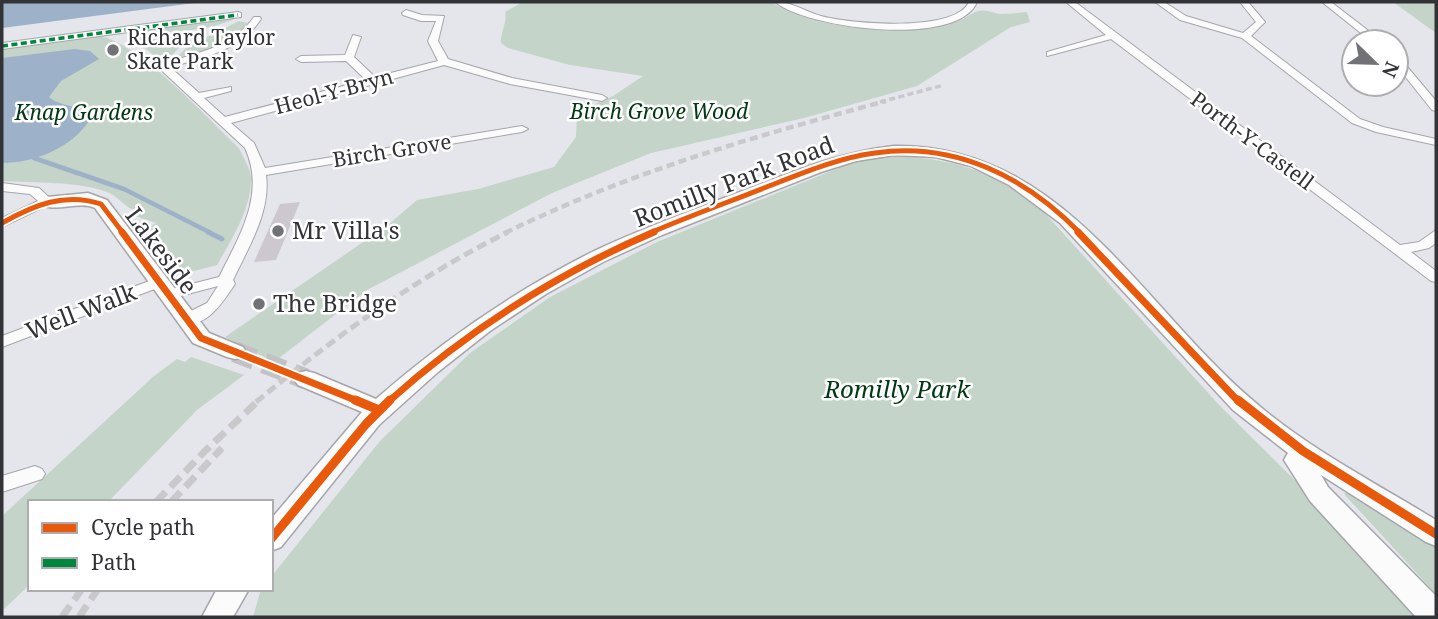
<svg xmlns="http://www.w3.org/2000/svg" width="1438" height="619" viewBox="0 0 1438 619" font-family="'Noto Serif',serif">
<rect width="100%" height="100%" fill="#e4e6ec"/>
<g fill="#c4d4c9">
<path d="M523,2H771C817,31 903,36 955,22C963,20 971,13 979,11C985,9 994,13 1000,14C1009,14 1018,13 1027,12L1030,22L1011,27L917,86L804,118L651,153L552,193L367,290L274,362L225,337L388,225L417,200L478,189L554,167L576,137L577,112L613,96L643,76L570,65L508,48L501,43C500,32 508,21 505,12Z"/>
<polygon points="1393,2 1436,2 1436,33"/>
<path d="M234,17L235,19C203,32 171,33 137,31Z"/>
<path d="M239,21L248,23C235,37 198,59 178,56L187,47Z"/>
<polygon points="131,33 165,35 180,47 171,56 157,58 130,36"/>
<path d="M96,36C133,36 210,121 239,148C243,157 251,169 251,179C251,209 232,239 217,265L174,276L143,231L156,223L135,216L134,210C123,206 118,196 107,192C78,181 33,183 2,181V48Z"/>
<path d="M897,156C959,160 993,171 1042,210L1221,407L1323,508L1424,617H253L261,589H271V577L380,441L470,353L550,297L657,242L853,162Z"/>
<polygon points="191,357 244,375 197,410 108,502 30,502 30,584 2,611 2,516 154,376 177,359 185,362"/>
<polygon points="1348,491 1436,545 1436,594 1344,494"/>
</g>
<g fill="#9db2c8">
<polygon points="2,2 202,2 2,28"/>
<path d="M75,49L90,51L99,59L61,81L49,97C62,108 79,103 90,118L89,121C71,148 34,163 2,163V58Z"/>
</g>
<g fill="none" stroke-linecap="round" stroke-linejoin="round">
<polyline stroke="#9db2c8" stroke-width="4.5" points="34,158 124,189 211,233"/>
<polyline stroke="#9db2c8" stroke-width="5" points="208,232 222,239"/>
</g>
<polygon fill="#cdc7cf" points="300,202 276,260 254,262 280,204"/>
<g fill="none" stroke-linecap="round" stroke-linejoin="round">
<polyline stroke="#c0c2c8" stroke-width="21" stroke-dasharray="21 10" stroke-linecap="butt" points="235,352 306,379"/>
<g stroke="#a5a6ab" stroke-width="2">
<g id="street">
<path d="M775,2C791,1 806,12 821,16C850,24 955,33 969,2H977C958,48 808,29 775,2Z"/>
<polygon points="1066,2 1075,2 1400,245 1419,242 1436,230 1436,243 1429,248 1411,252 1436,271 1436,282 1431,281 1111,39 1047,56 1047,52 1106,35"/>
<polygon points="1155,2 1164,2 1186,16 1243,33 1256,22 1240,2 1248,2 1265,22 1251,36 1360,119 1383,127 1436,139 1436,145 1376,132 1352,123 1242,38 1180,20"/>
<polygon points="1322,2 1331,2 1383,42 1372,42"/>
<path d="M406,10L422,15L444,16L438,41L448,59L512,78L602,95L607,98L602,101L510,84L444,65L231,123L254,143L265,168L522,126L528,129L522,132L266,175C271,212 248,248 233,280L235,284C224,300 207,329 183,323L181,319L183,315L207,303L218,286L169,299L161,294L164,291L219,277C240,235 266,194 245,148L159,68V64C193,55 233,47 254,17H260L261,19C241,50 204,58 170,67L199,93L231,87V91L204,98L225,117L366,80L346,61L301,62L296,59L301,56L345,55L353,35L361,37L354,57L375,77L438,61L428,41L436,21H421L403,15L402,13Z"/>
<polygon points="238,12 241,13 241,17 2,49 2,43"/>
<polygon points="1396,56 1399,57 1436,101 1436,111 1432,110 1396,65"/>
<polygon points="2,183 39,188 54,202 2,227 2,218 38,201 30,194 2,191"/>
<polygon points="160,277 165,279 168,282 165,285 2,347 2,336"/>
<polygon points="35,466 42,469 45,474 42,479 2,492 2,476"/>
</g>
</g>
<g stroke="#a5a6ab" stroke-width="3">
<g id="secondary">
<path d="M894,146C1060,143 1139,302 1250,398C1305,447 1374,482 1436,520V546L1426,542L1321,475L1328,487L1436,596V617H1416L1310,501L1284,460L1288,453L1233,410L1060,223L1009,185L971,166L936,157L894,155L856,161L821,172L662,235L603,262L546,294L490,331L438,372L379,425L281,547L271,551V519L362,412L298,385L294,379L298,373L306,371L314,373L376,399C441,342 513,292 590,253C638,230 688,212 737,193C789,173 839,152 894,146Z"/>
<path d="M88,193L107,200L209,333L243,347L246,352L243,357L235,359L227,357L193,343L95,208C78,200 51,215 38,202L47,197Z"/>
<polygon points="217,589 249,589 233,617 202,617"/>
</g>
</g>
<use href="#street" fill="#fbfbfc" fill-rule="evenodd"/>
<use href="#secondary" fill="#fbfbfc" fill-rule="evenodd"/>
<polyline stroke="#c9c9cb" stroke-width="3.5" stroke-dasharray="6 3.5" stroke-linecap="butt" points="880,102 944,85"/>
<path stroke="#c9c9cb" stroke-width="4.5" stroke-dasharray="8 4.5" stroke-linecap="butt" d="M505,233C627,173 755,136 886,101"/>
<path stroke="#c9c9cb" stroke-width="5" stroke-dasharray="10 5" stroke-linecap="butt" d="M256,402C335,337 417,277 508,232"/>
<g stroke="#c9c9cb" stroke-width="7" stroke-dasharray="14 7" stroke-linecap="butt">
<polyline points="156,502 205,451 259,400"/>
<polyline points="171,502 222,448"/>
<polyline points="62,617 82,589"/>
<polyline points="79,617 98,589"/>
</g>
<polyline stroke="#00873e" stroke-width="3.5" stroke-dasharray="6 3.5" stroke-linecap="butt" points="2,46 238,15"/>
<g stroke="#fff" stroke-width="9">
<g id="cycleway-far2">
<path d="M2,223C34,205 65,192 101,204L123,233"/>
<path d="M650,233C687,217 726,203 764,188C800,174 837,158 875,153C954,141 1026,177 1080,233"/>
</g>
</g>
<g stroke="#fff" stroke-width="11">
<g id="cycleway-far1">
<polyline points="122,232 201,338 360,402"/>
<polyline points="1078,232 1239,402"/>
<path d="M388,402C467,331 556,274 654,232"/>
</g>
</g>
<g stroke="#fff" stroke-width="13">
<g id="cycleway">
<polyline points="355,400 379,410"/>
<polyline points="1238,400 1303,451 1436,534"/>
<polyline points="271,539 366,424 390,400"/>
</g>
</g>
<use href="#cycleway-far2" stroke="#e8590c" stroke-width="5"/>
<use href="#cycleway-far1" stroke="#e8590c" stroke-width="7"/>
<use href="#cycleway" stroke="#e8590c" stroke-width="9"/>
</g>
<g fill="#707276" stroke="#fff" stroke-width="2.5">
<circle cx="113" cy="50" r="7"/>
<circle cx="278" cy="231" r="7"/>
<circle cx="259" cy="304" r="7"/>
</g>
<g text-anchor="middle" stroke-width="5" stroke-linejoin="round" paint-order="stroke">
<g font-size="21" fill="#323337" stroke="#fff" text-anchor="start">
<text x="127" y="45">Richard Taylor<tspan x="127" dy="24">Skate Park</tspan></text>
</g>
<g font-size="21" fill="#323337" stroke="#fff">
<text transform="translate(334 92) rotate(-15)" y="7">Heol-Y-Bryn</text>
<text transform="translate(1252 141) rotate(37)" y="7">Porth-Y-Castell</text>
<text transform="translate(392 151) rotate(-9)" y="7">Birch Grove</text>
</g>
<g font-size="21" font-style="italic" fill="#023813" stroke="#fff">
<text x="659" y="119">Birch Grove Wood</text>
<text x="84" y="120">Knap Gardens</text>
</g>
<g font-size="24" fill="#323337" stroke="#fff">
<text transform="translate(734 182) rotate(-21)" y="8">Romilly Park Road</text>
<text transform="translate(161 251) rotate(53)" y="8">Lakeside</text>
<text transform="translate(81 312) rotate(-21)" y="8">Well Walk</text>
</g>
<g font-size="24" fill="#323337" stroke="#fff" text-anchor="start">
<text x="292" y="239">Mr Villa's</text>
<text x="273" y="312">The Bridge</text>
</g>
<g font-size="24" font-style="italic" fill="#023813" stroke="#fff">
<text x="897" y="398">Romilly Park</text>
</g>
</g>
<rect width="1438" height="619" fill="none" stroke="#323337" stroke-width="7"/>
<rect x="28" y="500" width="245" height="91" fill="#ffffff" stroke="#adadaf" stroke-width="2"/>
<rect x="42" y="523" width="35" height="10" fill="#e8590c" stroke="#adadaf" stroke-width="2"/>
<text x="91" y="535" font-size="21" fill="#323337">Cycle path</text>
<rect x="42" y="558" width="35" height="10" fill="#00873e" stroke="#adadaf" stroke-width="2"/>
<text x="91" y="570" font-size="21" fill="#323337">Path</text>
<g transform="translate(1375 63) rotate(113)"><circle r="33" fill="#ffffff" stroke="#adadaf" stroke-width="2"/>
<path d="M0-5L12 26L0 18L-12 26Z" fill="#707276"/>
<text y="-10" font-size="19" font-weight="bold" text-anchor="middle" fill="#323337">N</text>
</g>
</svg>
